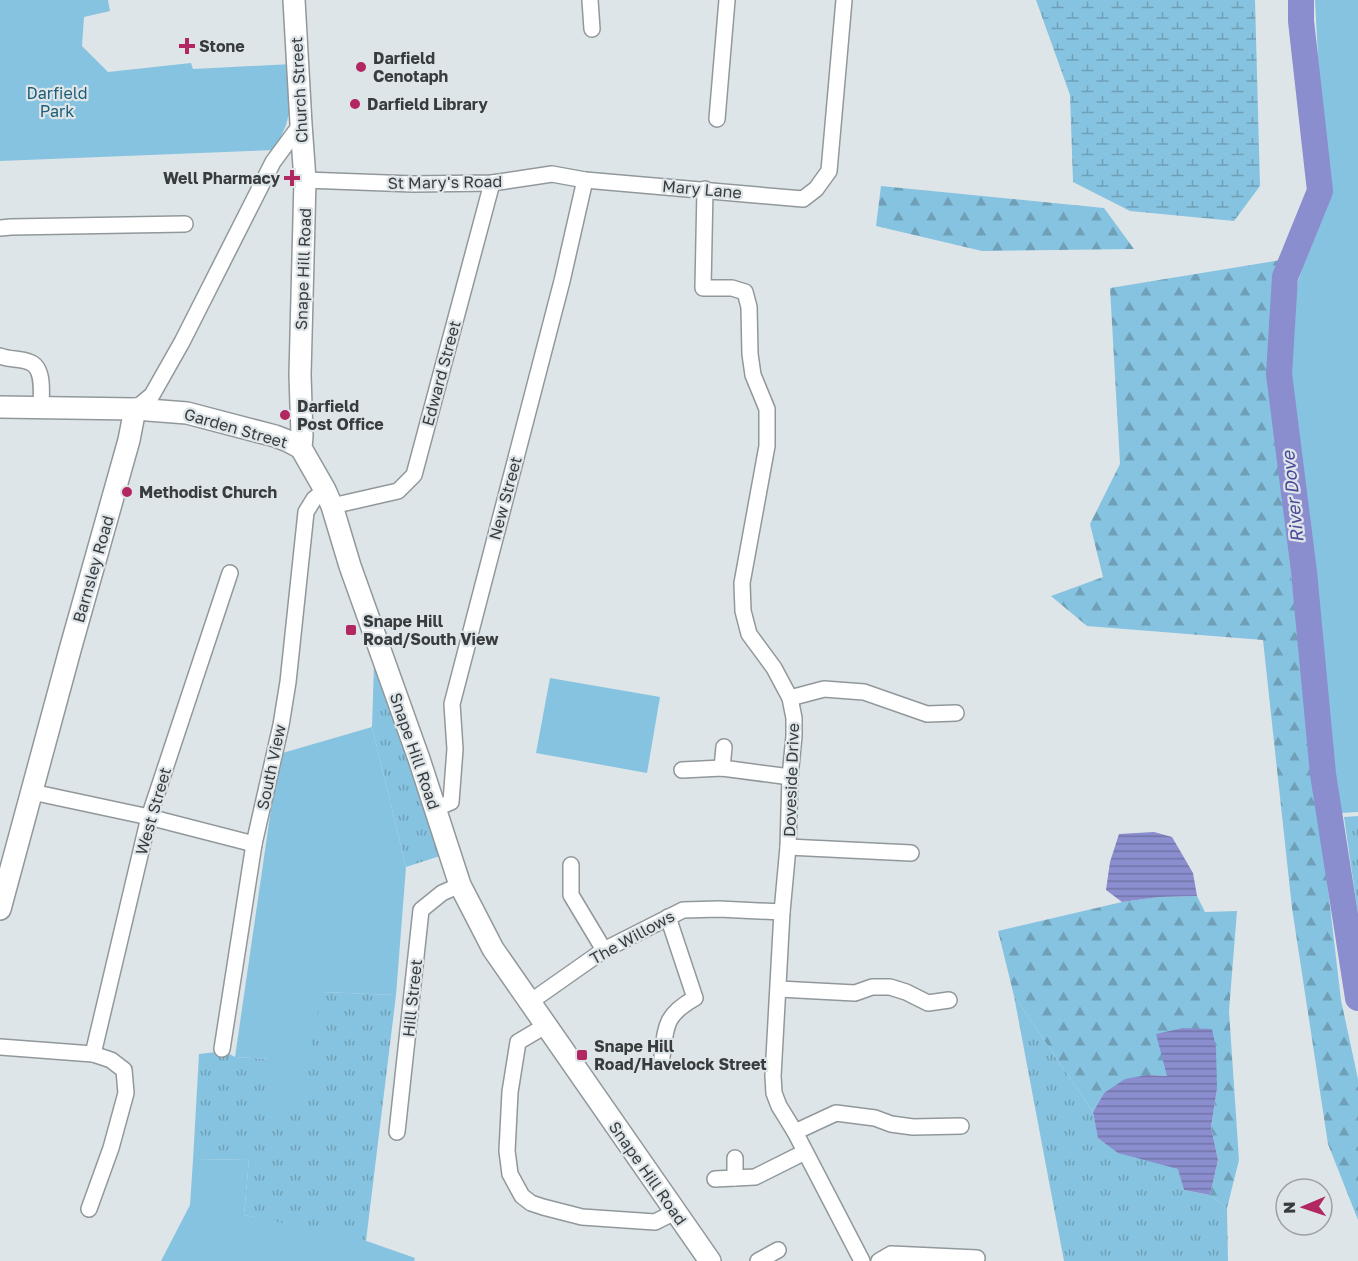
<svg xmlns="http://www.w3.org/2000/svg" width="1358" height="1261" viewBox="0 0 1358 1261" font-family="'Golos Text',sans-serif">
<defs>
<pattern id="grass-tufts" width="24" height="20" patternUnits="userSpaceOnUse" patternTransform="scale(1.5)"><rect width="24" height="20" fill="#86c3e0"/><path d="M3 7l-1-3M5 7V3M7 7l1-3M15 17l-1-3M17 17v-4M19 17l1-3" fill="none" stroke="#6fa0b7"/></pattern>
<pattern id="forest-firs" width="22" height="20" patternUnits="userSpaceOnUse" patternTransform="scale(1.5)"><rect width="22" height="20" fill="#86c3e0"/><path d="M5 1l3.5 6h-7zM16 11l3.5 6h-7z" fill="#6fa0b7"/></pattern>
<pattern id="wetland-marsh" width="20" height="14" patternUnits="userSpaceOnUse" patternTransform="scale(1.5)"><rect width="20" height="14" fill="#86c3e0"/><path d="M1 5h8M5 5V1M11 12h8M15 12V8" fill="none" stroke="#6fa0b7"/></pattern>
<pattern id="water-rules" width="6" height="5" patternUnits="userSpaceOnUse" patternTransform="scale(1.5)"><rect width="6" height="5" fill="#8a8dce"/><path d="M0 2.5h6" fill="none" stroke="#7274a8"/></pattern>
</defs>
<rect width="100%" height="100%" fill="#dee5e9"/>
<g fill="url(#grass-tufts)">
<polygon points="374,664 443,855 406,867 372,727"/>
<polygon points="1358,816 1358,914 1344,817"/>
<polygon points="322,992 396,995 366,1241 244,1215 249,1159 193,1160 199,1054 224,1051 235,1057 269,1059"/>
<polygon points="1014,996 1093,1112 1099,1139 1179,1169 1184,1190 1210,1195 1227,1208 1228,1261 1064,1261"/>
</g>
<g fill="url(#forest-firs)">
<polygon points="881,186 1104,208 1134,249 982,251 876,226"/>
<polygon points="1281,260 1267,368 1341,1000 1358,1079 1358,1220 1328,1144 1292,908 1263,640 1087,626 1051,596 1103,577 1090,524 1120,464 1110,288"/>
<polygon points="1197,896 1205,912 1237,911 1229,1011 1239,1160 1227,1208 1210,1195 1218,1160 1211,1127 1217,1089 1167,1076 1147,1075 1104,1093 1093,1112 1014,996 998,931 1122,902 1158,897"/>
</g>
<polygon fill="url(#wetland-marsh)" points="1036,0 1255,0 1260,186 1234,221 1130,211 1073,182 1070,95"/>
<g fill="#86c3e0">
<polygon points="0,0 108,0 110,11 84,17 82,46 108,72 191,63 193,69 292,64 291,106 286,125 275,150 0,161"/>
<polygon points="1315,0 1358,0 1358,812 1341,813 1333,771 1296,429 1289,345 1298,281 1313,234 1330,191 1319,76"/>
<polygon points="550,678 660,697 647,773 536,753"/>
<polygon points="372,727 406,867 396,995 322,992 298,1111 264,1104 269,1059 235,1057 279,754"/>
<polygon points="249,1159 244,1215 358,1238 415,1258 414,1261 161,1261 190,1205 193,1160"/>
</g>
<g fill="url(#water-rules)">
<polygon points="1154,832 1172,837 1193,873 1197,896 1159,897 1122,902 1106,890 1110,862 1119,834"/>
<polygon points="1183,1028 1212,1029 1216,1048 1217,1089 1211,1127 1218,1160 1210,1195 1184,1190 1178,1169 1118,1153 1098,1138 1093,1112 1104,1093 1125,1079 1147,1075 1167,1076 1156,1034"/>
</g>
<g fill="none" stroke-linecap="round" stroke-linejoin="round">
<polyline stroke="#8a8dce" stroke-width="26" points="1301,0 1301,21 1320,191 1285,277 1279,374 1304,572 1323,774 1358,998"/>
<g stroke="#91989b" stroke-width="18">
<g id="street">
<polyline points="590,0 592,29"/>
<polyline points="717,119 727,0"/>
<polyline points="305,180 413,184 492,183 552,174 585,180 803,199 816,189 829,171 844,0"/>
<polyline points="705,189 703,288 732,288 745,292 749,307 750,354 753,375 767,409 767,446 742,583 743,611 749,634 774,668 790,698 794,718 794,736 790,777 788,847 782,912 773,1076 774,1093 779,1106 795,1132 862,1261"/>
<polyline points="0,228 11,227 185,224"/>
<path d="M0,356C10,360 20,358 29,362C45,367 41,394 41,407"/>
<polyline points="135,409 152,395 182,342 273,162 301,124"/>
<polyline points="332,506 398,491 414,475 492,183"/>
<polyline points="790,698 824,689 864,692 927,714 956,713"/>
<polyline points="722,768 724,747"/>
<polyline points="682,770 722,768 790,777"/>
<polyline points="32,792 149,817 254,844"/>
<polyline points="435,809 451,802 455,749 452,704 562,281 585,180"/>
<polyline points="788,847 911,853"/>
<polyline points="571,865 571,895 604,950"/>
<polyline points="779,989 855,993 872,987 890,987 906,992 928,1003 949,1000"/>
<polyline points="530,1002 604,950 683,910 719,909 782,912"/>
<polyline points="545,1026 518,1042 510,1092 507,1151 510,1174 522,1196 531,1203 543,1207 582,1217 655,1222 675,1212"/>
<polyline points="0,1047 93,1054 111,1060 124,1070 126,1093 111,1148 89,1209"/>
<polyline points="222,1049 254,844 281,725 288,682 306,512 314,499 325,490"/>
<polyline points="93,1054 149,817 230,573"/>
<path d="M662,1057C666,1025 665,1015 695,998L668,917"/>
<polyline points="397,1132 421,910 442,893 460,885"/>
<polyline points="795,1132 836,1113 875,1118 891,1124 913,1127 961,1126"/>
<polyline points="735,1178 735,1158"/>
<polyline points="715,1179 755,1177 805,1152"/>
<polyline points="758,1261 778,1250"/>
<polyline points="879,1261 891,1254 977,1258"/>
</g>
</g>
<g stroke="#91989b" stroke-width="24">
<g id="secondary">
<polyline points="294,0 301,124 305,180 300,375 302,436 301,448 325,490 332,506 350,566 419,759 460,885 493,949 710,1261"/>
<polyline points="0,407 135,409 187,413 275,436 288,441 301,448"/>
<polyline points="0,909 70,650 129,440 135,409"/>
</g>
</g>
<use href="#street" stroke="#fff" stroke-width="15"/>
<use href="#secondary" stroke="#fff" stroke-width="21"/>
</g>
<g fill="#b22661" stroke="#dee5e9" stroke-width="2">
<path d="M184 37h6v6h6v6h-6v6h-6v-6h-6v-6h6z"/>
<circle cx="361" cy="67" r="6"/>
<circle cx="355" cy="104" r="6"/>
<path d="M289 169h6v6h6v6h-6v6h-6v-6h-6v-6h6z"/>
<circle cx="285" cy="415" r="6"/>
<circle cx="127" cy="492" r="6"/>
<rect x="345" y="624" width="12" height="12" rx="3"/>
<rect x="576" y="1049" width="12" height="12" rx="3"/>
</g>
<g text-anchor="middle" stroke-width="4.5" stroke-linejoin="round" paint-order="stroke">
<g font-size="16" font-weight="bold" fill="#393c3d" stroke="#dee5e9" text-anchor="start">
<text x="199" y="52">Stone</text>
<text x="373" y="64">Darfield<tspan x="373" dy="18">Cenotaph</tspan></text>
<text x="367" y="110">Darfield Library</text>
<text x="280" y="184" text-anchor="end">Well Pharmacy</text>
<text x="297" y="412">Darfield<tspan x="297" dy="18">Post Office</tspan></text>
<text x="139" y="498">Methodist Church</text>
<text x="363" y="627">Snape Hill<tspan x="363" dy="18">Road/South View</tspan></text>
<text x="594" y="1052">Snape Hill<tspan x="594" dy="18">Road/Havelock Street</tspan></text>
</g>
<g font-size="16" fill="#393c3d" stroke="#dee5e9">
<text transform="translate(299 90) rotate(-93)" y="6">Church Street</text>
<text transform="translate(445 182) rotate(-1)" y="6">St Mary's Road</text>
<text transform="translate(702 189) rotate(5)" y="6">Mary Lane</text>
<text transform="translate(303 269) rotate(-88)" y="6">Snape Hill Road</text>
<text transform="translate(441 373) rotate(-75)" y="6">Edward Street</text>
<text transform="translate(236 428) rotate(16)" y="6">Garden Street</text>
<text transform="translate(505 498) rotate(-75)" y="6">New Street</text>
<text transform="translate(93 569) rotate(-74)" y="6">Barnsley Road</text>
<text transform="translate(415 751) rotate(71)" y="6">Snape Hill Road</text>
<text transform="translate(271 767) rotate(-78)" y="6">South View</text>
<text transform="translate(791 780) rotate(-88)" y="6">Doveside Drive</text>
<text transform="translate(153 811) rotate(-74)" y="6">West Street</text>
<text transform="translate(632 937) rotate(-29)" y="6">The Willows</text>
<text transform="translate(412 998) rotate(-84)" y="6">Hill Street</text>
<text transform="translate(648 1173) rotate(55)" y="6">Snape Hill Road</text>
</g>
<g font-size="16" fill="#1d5e78" stroke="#dee5e9">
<text x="57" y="99">Darfield<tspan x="57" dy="18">Park</tspan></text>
</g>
<g font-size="18" font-style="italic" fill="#4c4998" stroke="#dee5e9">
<text transform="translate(1293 497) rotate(-96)" y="6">River Dove</text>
</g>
</g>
<g transform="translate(1304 1207) rotate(268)"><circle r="28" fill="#dee5e9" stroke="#9ca1a4" stroke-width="1.5"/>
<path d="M0-4.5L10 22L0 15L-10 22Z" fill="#b22661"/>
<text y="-9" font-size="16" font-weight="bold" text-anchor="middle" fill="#393c3d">N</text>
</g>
</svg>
